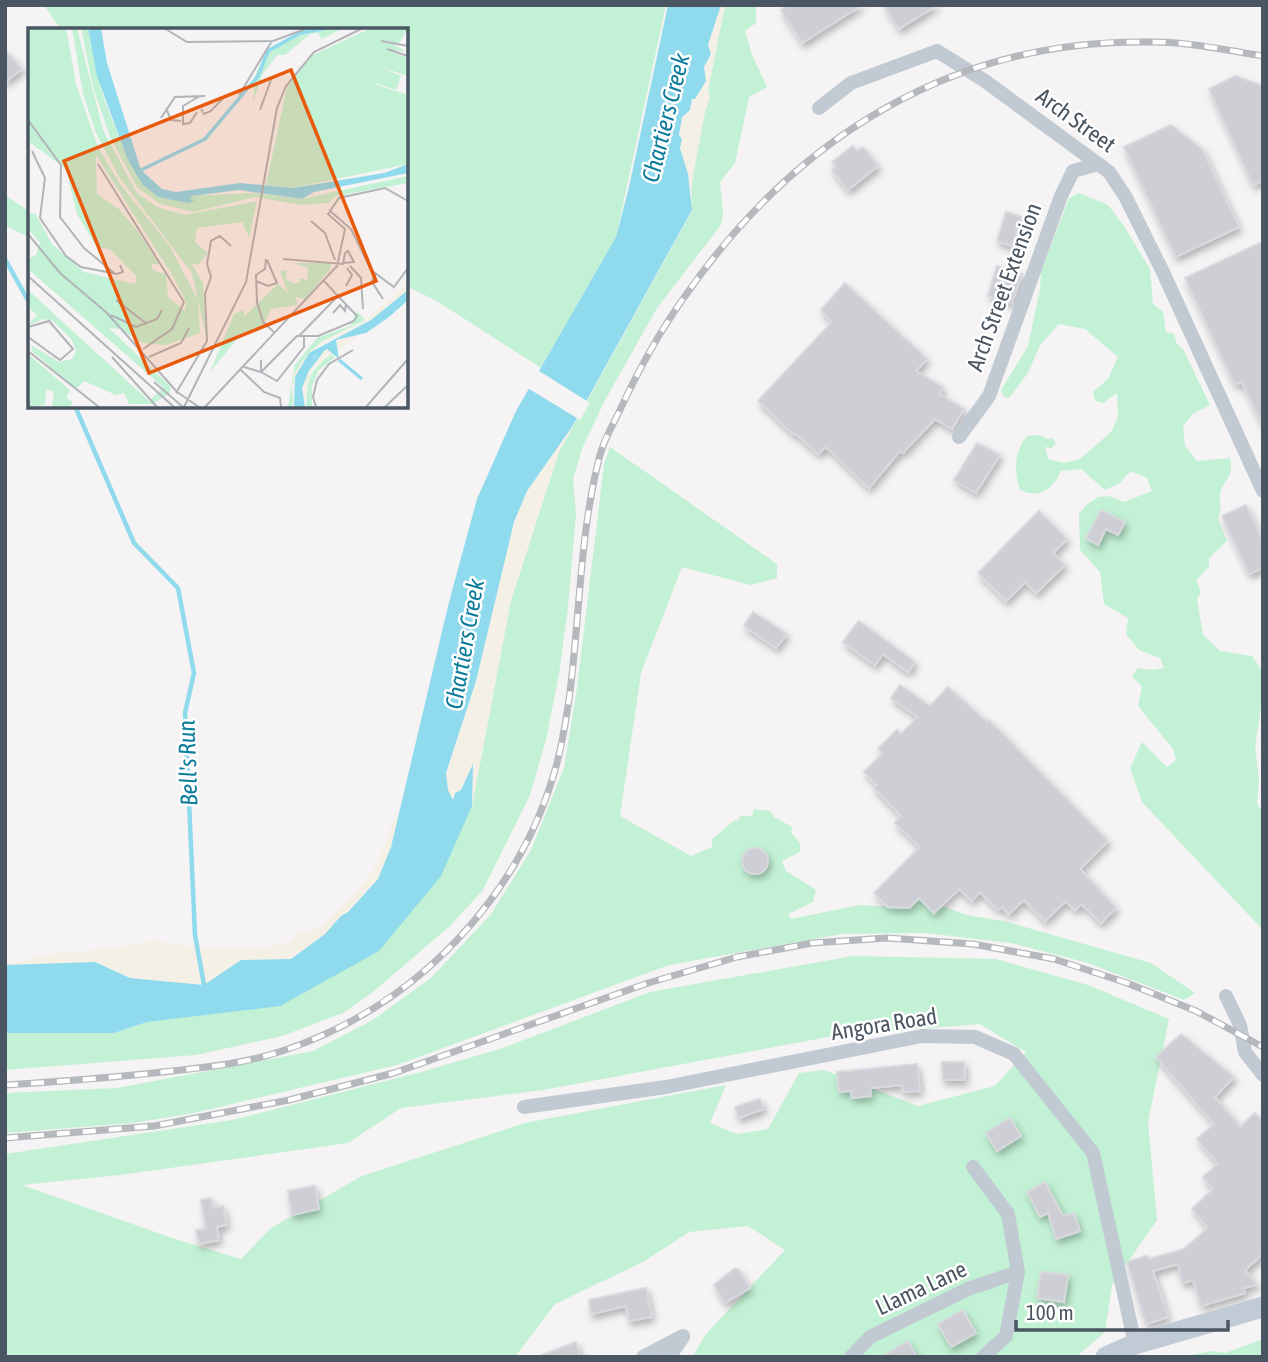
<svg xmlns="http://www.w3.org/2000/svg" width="1268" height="1362" viewBox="0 0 1268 1362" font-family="'Asap Condensed',sans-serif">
<defs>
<filter id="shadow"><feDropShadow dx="2.5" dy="4.5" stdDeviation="3.5" flood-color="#0004"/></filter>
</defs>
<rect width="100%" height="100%" fill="#f5f3f3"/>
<g fill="#c3f1d5" fill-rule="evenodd">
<polygon points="44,5 666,5 616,237 541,368 435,300 406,286 406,30 61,30"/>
<path d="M725,5H756V23L745,31L752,55L767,87L749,97L735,163L720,182L723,212L721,225L657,308L604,402L582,449L573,479L576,514L568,608L559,674L546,740L530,795L483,890L450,926L373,992L343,1013L282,1036L196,1055L5,1070V1033H114L147,1022L277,1006L472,806L511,600L559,452L692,211C689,180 698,148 704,117C705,108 711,100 708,90Z"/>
<path d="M1079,193L1108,205L1124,226L1150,269L1153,304L1163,312L1166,332L1174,334L1177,344L1183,349L1210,405L1193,414L1183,426L1185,446L1197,461L1230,458C1235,479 1221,481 1220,496C1219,508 1223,505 1218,519L1227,541L1209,558V567L1196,580L1201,592L1197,599L1203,635L1220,651L1252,656L1263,672L1260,715L1255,746L1259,780L1257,803L1263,813V930L1142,802L1130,768L1142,742L1167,767L1176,760L1173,749L1138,706L1142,686L1132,677L1138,668L1152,670L1164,668L1160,658L1139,650L1126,634L1128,618L1104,604L1100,572L1080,550L1079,514L1086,505L1098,497L1109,496L1124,502L1152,491L1147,478L1130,471L1120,483L1105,490L1081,469L1061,471C1052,490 1040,499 1020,490C1014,472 1014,451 1027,436L1039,435L1048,439L1053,438L1056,444L1051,448L1045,447L1048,459L1064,463L1080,459L1111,432L1118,417L1117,393L1103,403L1095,401L1093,392L1108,379L1118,357L1085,329L1059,324L1040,345L1028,373L1009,398L1004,397L1001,390L1028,346L1040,289L1041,272L1069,198Z"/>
<polygon points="5,195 30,212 30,238 5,225"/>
<path d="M610,447L777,564V578L751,585L682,567L641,673L620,816L691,856L712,847V839L735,820L738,821L740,816H752L754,809L770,811L774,817L792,827L791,832C795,838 803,843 800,852L782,861L786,871L816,890L813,902L788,914L791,919L860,905L909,908L919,898L967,915L1004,921L1151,963L1195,993L1184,1000L1088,963L1011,943L925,933L842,934L669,965L397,1065L194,1113L133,1123L5,1133V1093L117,1088L313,1051L373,1020L432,977L491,914L531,850L564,768L577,688L604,464Z"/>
<path d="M853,956L996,959L1088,985L1169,1019L1148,1122L1157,1220L1112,1285L1105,1332L1076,1357H692L706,1334L785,1250L748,1226L689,1232L643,1262L555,1304L515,1357H5V1154L232,1120L421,1072L503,1048L650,992ZM980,1024L1026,1052L995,1086L918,1106L824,1070L799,1073L768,1129L737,1134L710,1123L726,1085L525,1123L362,1176L271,1228L241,1259L175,1239L22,1185L120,1175L348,1143L401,1108L543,1090L834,1036Z"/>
<polygon points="1263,1339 1263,1357 1192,1357 1194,1354 1214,1351 1225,1353"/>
</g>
<g fill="#f5f0e5">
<path d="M721,5H725L708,90L710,97L705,112L690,193C688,176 678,154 682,139L679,135L682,117L690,110L692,99H695C702,84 703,68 711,54L708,46Z"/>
<polygon points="572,427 559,452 511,600 472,806 473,766 453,802 448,790 446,773 476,681 514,522 527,491"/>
<path d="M399,811L391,847L378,879L325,934L290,959L241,960L204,985L130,978L95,962L5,965L49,954L100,950L154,941L212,950L266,948L291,941L299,931C303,932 306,933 310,932C327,927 371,878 378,862C386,845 389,827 399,811Z"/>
</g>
<polygon fill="#90daee" points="668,5 721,5 708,45 711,54 704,67 706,81 695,99 692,99 690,110 682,117 679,135 682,139 680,148 688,174 692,210 572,427 527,491 514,522 476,681 446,773 448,790 453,800 455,793 461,790 473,764 472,806 441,876 379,951 280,1006 147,1022 114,1033 5,1033 5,965 95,962 130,978 204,985 241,960 291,959 325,934 341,916 348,912 378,879 391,847 449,602 477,499 516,411 616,237 629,187"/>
<polygon fill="#f5f3f3" points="536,369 590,403 580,420 526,387"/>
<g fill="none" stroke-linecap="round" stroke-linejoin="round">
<g stroke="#90daee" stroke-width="4.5">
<polyline points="5,259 30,304"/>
<polyline points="75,406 134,543 178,588 194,673 185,713 195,935 204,985"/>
</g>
</g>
<g fill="#cdcfd5" stroke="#d7d9de" stroke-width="2" filter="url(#shadow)">
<polygon points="788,5 862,5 802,43 781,10"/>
<polygon points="884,5 937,5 899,29"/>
<polygon points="5,50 22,69 5,82"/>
<polygon points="1235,76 1263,86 1263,181 1253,185 1209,89"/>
<polygon points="1171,125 1202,149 1239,227 1176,257 1124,147"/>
<polygon points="853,146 857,151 863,147 878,166 848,190 832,170 836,167 832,162"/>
<polygon points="1006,212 1021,217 1012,246 997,241"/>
<polygon points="1260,243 1263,249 1263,426 1242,382 1235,385 1185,278"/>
<polygon points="997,266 1022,274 1012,303 988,296"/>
<polygon points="845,283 927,359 916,371 943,387 939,394 964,409 952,429 935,419 903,453 900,451 869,488 826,447 818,454 795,433 793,434 758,401 832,322 821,310"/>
<polygon points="977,443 1000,455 976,493 954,480"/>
<polygon points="1246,505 1263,540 1263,568 1249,574 1222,516"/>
<polygon points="1101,510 1125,522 1118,535 1106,529 1098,545 1086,538"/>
<polygon points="1039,511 1067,539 1053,553 1065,565 1036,593 1025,582 1006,601 978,573"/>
<polygon points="753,612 787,634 776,648 744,626"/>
<polygon points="859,621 915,662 908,672 883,654 875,665 843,642"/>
<polygon points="900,685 930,706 948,687 987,722 989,720 1108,841 1080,869 1116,908 1101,923 1081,904 1075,910 1066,901 1045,921 1024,900 1009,914 1002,907 998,910 980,892 972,901 959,889 934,913 919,898 909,908 888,907 874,893 920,847 895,823 901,816 874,788 877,785 864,772 883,753 878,749 897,730 901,734 918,717 891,698"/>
<circle cx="755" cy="861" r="13"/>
<polygon points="1181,1034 1234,1077 1215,1097 1240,1127 1255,1113 1263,1122 1263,1254 1245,1270 1257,1285 1243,1288 1245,1293 1201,1306 1193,1280 1182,1283 1178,1264 1153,1271 1168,1317 1146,1324 1127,1262 1147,1256 1149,1259 1184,1249 1208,1228 1192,1209 1213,1189 1203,1177 1218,1164 1197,1139 1214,1124 1156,1057"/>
<polygon points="942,1062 964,1062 965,1080 943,1080"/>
<polygon points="917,1064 920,1091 903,1092 902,1085 870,1088 871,1096 852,1098 851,1091 839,1092 837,1072"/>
<polygon points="760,1099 764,1109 739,1118 735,1107"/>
<polygon points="1010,1118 1021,1136 997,1151 986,1133"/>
<polygon points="1045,1182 1063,1216 1074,1213 1080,1231 1056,1239 1048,1213 1040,1217 1027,1192"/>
<polygon points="315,1186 319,1209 292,1215 288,1191"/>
<polygon points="211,1198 213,1208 223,1206 227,1225 217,1227 219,1240 199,1244 196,1230 206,1229 201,1200"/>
<polygon points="734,1269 738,1269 750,1288 725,1303 714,1285"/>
<polygon points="1041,1272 1068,1275 1064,1302 1037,1298"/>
<polygon points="646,1288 652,1317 629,1321 626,1306 591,1314 589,1300"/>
<polygon points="963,1310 976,1333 951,1347 938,1324"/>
<polygon points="908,1341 917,1357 882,1357"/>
<polygon points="576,1342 580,1357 542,1357 542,1355"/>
</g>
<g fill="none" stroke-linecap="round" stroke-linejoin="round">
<g stroke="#c1cad2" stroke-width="14">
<polyline points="819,108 851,83 937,51 985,81 1109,172 1125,196 1162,270 1263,491"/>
<polyline points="959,437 989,396 1061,196 1073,171 1098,164"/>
<polyline points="1226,996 1240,1025 1245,1052 1263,1075"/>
<polyline points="524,1107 666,1087 922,1036 975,1037 1014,1054 1093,1153 1135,1344"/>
<polyline points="973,1167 1008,1214 1018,1272 1006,1336 983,1357"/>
<polyline points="643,1357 683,1336"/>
<polyline points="669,1357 683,1337"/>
<polyline points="851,1357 870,1337 968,1289 1018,1272"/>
</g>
<polyline stroke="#c1cbd6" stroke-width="21" points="1106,1357 1135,1344 1263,1307"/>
<g stroke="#b5b8bd" stroke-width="7">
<g id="rail">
<path d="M5,1085C55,1082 104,1078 154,1073C197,1068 241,1065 282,1051C416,1007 523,896 558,759C582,659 574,554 600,455C604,440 612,426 619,412C637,373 658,334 683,299C794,138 953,38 1152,42C1189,42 1226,50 1263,56"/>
<polyline points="5,1138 154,1126 289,1100 394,1073 648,983 737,957 812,943 887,938 973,944 1054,959 1127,983 1196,1011 1263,1047"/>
</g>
</g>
<use href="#rail" stroke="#fff" stroke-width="4.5" stroke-dasharray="13" stroke-linecap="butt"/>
</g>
<g text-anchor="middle" stroke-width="5" stroke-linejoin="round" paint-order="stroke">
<g font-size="23" fill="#4a5661" stroke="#fff">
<text transform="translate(1076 120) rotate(36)" y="8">Arch Street</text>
<text transform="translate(1004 287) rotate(-70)" y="8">Arch Street Extension</text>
<text transform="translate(884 1024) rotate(-9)" y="8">Angora Road</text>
<text transform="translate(921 1288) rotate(-25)" y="8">Llama Lane</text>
</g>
<g font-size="24" font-style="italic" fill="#0c7c9b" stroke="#fff">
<text transform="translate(666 118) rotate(-76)" y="8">Chartiers Creek</text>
<text transform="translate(465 644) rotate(-80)" y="8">Chartiers Creek</text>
<text transform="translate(188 763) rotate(-92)" y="8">Bell's Run</text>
</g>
</g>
<g transform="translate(28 28)">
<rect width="380" height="380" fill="#f5f3f3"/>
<path d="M0,0H38L48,56L70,119L92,156L141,217L170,272L172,305L138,317L115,315L91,301L81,300L143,359L142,365L124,376H101L96,365L88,367L56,353L48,361L4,323L3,317L31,334L44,331L48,323L44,312L25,293L16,291L0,297L9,287L0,279V262L121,373L135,359L0,241V231L8,227L12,215L0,200V186L7,185L24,216L56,244L107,256L109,249L83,222L68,218L49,186L38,141L0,113ZM68,127L146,250L158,274L157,283L140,269L138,247L124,241V236H131L111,205L91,181L69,166ZM44,0H49L75,102L109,165L129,179L157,187L229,173L221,209L214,194L169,200L167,214L180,225L170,237L163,235L175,255L178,308L164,245L91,149L68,105L55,66ZM53,0H60L75,68L99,130L130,169L225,165L274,171L380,148V155L308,168L300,175L274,177L227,169L166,184L132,176L109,159L82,109L65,59ZM287,0H315L294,11L290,5L282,6L257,27H249L234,47L225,74L227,47L241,20ZM343,0H380L372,14L364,16L380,24L357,21L380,30V48L352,39L373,48L368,62L350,56L339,61L349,57L380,67V136L265,160L238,157L259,59L283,28ZM265,235H303V240L277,271L268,269L269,277L243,281L235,298L214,305L182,344L206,286L216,282V289L250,256L260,265L252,243L259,242L257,250L266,256L272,254L271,250L279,252L280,240ZM329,283L337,292L293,314L272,336L264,358L265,379H260L267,337L289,310L322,298ZM302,325L307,329L290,343L284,358V379H278L280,349ZM0,326L42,362L38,370L45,374L42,379H24L26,364L18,361L17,377L0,379Z" fill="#c3f1d5" fill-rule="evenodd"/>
<path d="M380,255V262L343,292L286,320L265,379L266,346L281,324L293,314L337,293ZM337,303L286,339L277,358L286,342L277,363V379L274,360L287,328L308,312Z" fill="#f5f0e5"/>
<path d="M60,0H73L79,35L113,142L134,161L148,164L212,155L265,160L356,145L380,136V145L286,164L274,171L211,162L164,168L161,171L167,172L160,175L130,169L114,156L99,130L69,48ZM380,262V272L361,289L338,305L308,312L311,331L299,321L287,328L274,360L277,379H266L267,349L281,325L343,292Z" fill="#90daee"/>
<path fill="none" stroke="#90daee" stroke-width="3.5" d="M113,142L177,111L230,48L240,23L272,5L299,0M311,332L334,351M281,340L297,319"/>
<path fill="none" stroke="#b1b4b9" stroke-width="2" d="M136,0L159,14L245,13L280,0M353,13L380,18M359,21L380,28M211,67L244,13M138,80L143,92L153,93M173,81L176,86L183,83L197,68M232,82L244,49M169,84L162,95L155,96V78L172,68M133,90L147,69L177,68M0,92L33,137L32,189L56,220L86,245M4,123L17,150L12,190L38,228L53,239L89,246L95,244L92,237M70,136L156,274L144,301L115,321M301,182L323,201L343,242L366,259L380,240M283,193L297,205L307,232M0,206L32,245L79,285L149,364L171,379M238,231L237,241L228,247L229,274L235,294L247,305M255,231L315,236L317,225L320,223L326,234L315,235M322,238L333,250L335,281M347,245L344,254L355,271M0,248L146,379M228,253L240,258L249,255L239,232M318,258L324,247L319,240M88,272L119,296M305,285L312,277L317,283L318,276M83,287L108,299L129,291L134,282M0,299L21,293L45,321L32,332L0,309M271,308L310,268L296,253M0,323L71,379M84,329L129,379M121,329L153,315L161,300M233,332V344L249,353L276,319V308M216,339L233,344L269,308H290L326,293L329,288L310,268M213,342L236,364L252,370L253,379M126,354L155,379M148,365L179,313L177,266L183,249L179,236L183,213L192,208L203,218M156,379L218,254L249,80L258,58L286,24L335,0M177,379L309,238L317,201L300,186L311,170L357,160L380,173M288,379L285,369L289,352L301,336L325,322M338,379L380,331M357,379L380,357"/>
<path fill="#e8590c" fill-opacity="0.15" stroke="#e8590c" stroke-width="3.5" d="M263,42L348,253L121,345L36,133Z"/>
<rect width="380" height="380" fill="none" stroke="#4a5661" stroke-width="3.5"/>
</g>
<rect width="1268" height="1362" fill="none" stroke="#4a5661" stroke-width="14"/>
<path d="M1016 1320v10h212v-10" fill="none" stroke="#4a5661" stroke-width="3.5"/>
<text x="1026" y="1320" font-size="21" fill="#4a5661" stroke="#ffffff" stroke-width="5" paint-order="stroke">100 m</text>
</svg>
